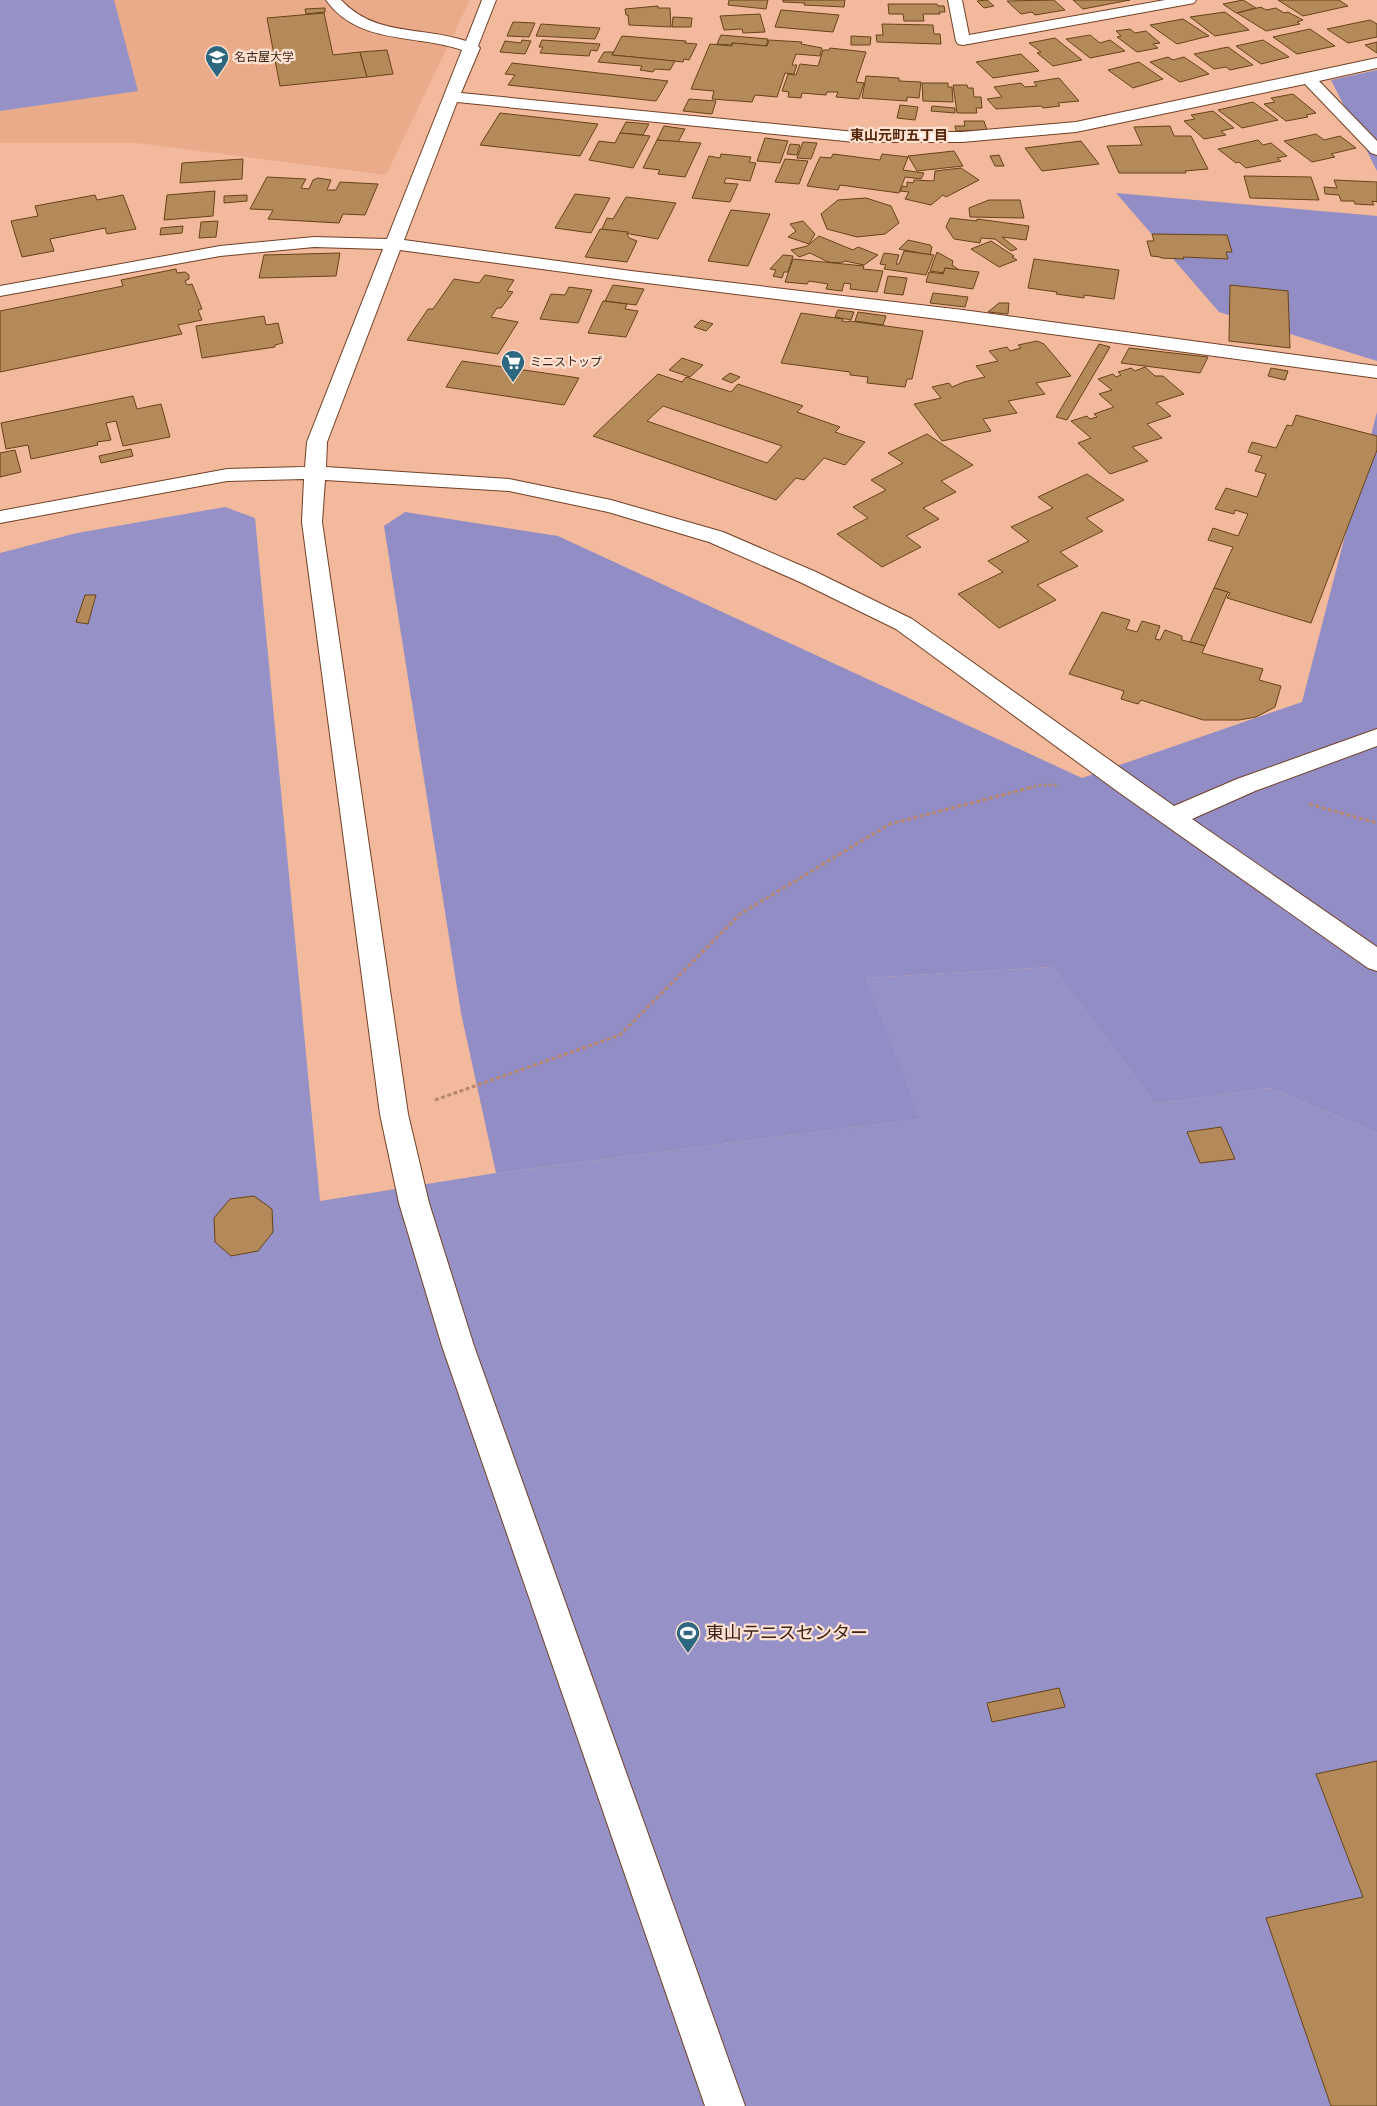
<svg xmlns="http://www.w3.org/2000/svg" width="1377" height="2106" viewBox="0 0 1377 2106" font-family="Karla,'Noto Sans JP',sans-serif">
<rect width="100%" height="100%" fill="#f2b99c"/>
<polygon fill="#eaab8a" points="0,0 470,0 386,175 137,143 0,143"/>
<g fill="#9691c6">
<polygon points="0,0 114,0 138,91 0,111"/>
<polygon points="225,507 255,518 320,1201 496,1173 919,1119 864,978 1052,967 1155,1104 1270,1088 1377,1133 1377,2106 0,2106 0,553 77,533"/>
</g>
<g fill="#938dc6">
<polygon points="1377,70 1377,171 1331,80"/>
<polygon points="1116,193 1377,216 1377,361 1219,312"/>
<polygon points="1377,412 1377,1133 1270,1088 1155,1104 1052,967 865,978 920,1119 496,1173 461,1013 384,526 405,512 558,536 1082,778 1302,702"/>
</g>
<g fill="#b58a5a" stroke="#674316" fill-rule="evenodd">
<polygon points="729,0 768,0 766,9 728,5"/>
<polygon points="783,0 845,0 844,7 804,5 805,3 783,2"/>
<polygon points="987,0 994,6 984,8 977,1"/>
<polygon points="1054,0 1065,10 1035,15 1032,12 1021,14 1007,1"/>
<polygon points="1073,0 1130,0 1083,9"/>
<polygon points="1243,0 1256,8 1236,13 1223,4"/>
<polygon points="1278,0 1339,0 1348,6 1303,16"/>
<polygon points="888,4 937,4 938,6 944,6 945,12 939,12 940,14 923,14 924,21 904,21 903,14 889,14"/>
<polygon points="658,6 658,8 670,8 671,27 629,25 628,15 626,15 625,9"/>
<polygon points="1261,7 1266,10 1276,8 1284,13 1288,12 1303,20 1297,22 1300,24 1266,31 1237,13"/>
<polygon points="325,8 325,12 306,14 305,9"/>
<polygon points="781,10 839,15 833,32 775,27"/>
<polygon points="1225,12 1249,30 1215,36 1190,17"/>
<polygon points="324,13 333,55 360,52 367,77 280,86 267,18"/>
<polygon points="760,14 765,32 743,33 742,29 724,30 720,16"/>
<polygon points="673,17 692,18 691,27 672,27"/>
<polygon points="1183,19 1209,36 1177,44 1150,25"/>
<polygon points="1370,20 1377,24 1377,37 1348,43 1327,29"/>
<polygon points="513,22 535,23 529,37 507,36"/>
<polygon points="541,24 600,28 595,39 536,36"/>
<polygon points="882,24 933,25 934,34 940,34 941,44 877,42 876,35 883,35"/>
<polygon points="1130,29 1135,33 1146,31 1160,43 1153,44 1158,48 1137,52 1117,37 1121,36 1116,31"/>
<polygon points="1310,29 1335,46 1297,54 1273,37"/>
<polygon points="721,35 768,39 766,46 732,43 731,45 717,44"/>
<polygon points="1090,35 1100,43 1110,40 1125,51 1090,58 1066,39"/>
<polygon points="622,36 686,41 685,43 697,44 689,60 684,59 683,62 612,55"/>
<polygon points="851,36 871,37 870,45 851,45"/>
<polygon points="1055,38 1082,60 1053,66 1037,53 1041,52 1029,43"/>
<polygon points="522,40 531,41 525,54 500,52 505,41 521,43"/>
<polygon points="542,40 600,44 597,51 591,50 589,56 540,53 543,47 539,47"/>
<polygon points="769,40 802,42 801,44 822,48 820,56 796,54 792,65 797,65 794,74 785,73 777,97 755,95 752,102 712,99 714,91 691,89 710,44 732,46 733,43 767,46"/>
<polygon points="1263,40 1289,57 1261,64 1236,46"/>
<polygon points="1377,42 1377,53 1365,45"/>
<polygon points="1228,47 1253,65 1230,70 1226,67 1214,69 1194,54"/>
<polygon points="830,48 866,52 856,82 864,83 859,99 836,97 838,92 827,92 826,95 802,93 801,98 788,97 789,92 782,91 788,74 796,75 800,64 818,66 823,50 829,50"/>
<polygon points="387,50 393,74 367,77 360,52"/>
<polygon points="604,52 613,52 612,55 675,61 670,70 655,69 653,72 640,70 642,66 598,62"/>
<polygon points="1021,54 1039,71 993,78 976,62"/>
<polygon points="1168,57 1173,60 1184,57 1209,74 1180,82 1150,62"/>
<polygon points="1139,62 1163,79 1133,88 1108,70"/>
<polygon points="512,63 668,81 656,101 508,85 515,75 505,74"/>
<polygon points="866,76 899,78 899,81 921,82 919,98 907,97 907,101 862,98"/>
<polygon points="1059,78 1079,101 1058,103 1060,106 1043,108 1041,106 996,109 987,99 1002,97 994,87 1021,83 1025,87 1037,86 1034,82"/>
<polygon points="922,83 948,83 948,87 952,87 953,102 923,101"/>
<polygon points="953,85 967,85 968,88 973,88 974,97 981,97 982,108 976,108 977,113 957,113"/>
<polygon points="1293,94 1316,113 1306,115 1308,117 1286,121 1264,104 1275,102 1271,98"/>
<polygon points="689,99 716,101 712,114 683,111"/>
<polygon points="1253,102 1278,120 1242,128 1218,110"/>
<polygon points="900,105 918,107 915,120 897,118"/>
<polygon points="932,106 955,108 955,113 931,111"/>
<polygon points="1213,111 1234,128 1221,131 1226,135 1204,139 1184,121 1195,119 1191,115"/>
<polygon points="500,113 598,124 580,156 480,145"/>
<polygon points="964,121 984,121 987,130 956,131 955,126 965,126"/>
<polygon points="626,122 649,124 643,135 620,133"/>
<polygon points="664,126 685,129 678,142 657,140"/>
<polygon points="1170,126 1174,136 1191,136 1208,169 1185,171 1186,173 1119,173 1107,146 1142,145 1134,127"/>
<polygon points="620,133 650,136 633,168 589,160 599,141 615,143"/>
<polygon points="1316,134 1324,140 1340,136 1356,148 1331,154 1335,157 1312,162 1284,141"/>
<polygon points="765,138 788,141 780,163 757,161"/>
<polygon points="657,140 701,143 685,177 658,174 660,170 643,168"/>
<polygon points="1258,140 1263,145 1271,143 1287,156 1277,158 1281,161 1246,168 1239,162 1236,163 1218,149"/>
<polygon points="1081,141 1099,164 1042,171 1025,148"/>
<polygon points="803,142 817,143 811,159 797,158"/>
<polygon points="790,144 800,145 797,155 787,154"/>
<polygon points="954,151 963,166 917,171 908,156"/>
<polygon points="721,154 751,157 749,162 756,163 750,181 726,178 724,183 738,184 730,202 692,198 709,156 720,158"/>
<polygon points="833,154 880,160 882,154 908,157 903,170 924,173 921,179 905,177 899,193 840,185 838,190 807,186 820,157 831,158"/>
<polygon points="999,155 1004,166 995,166 990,156"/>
<polygon points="243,159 242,179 180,183 182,163"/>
<polygon points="785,159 808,161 799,184 775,182"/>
<polygon points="961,168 979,180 946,197 943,195 931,205 905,199 909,192 900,191 903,186 907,187 907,182 913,183 914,180 934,181 935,171"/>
<polygon points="1244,176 1311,177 1319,200 1250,198"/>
<polygon points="267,177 306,179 301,188 309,189 313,180 318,178 331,180 327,190 336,190 340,182 378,184 365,215 343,214 339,223 268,219 273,210 250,209"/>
<polygon points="1334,180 1377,182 1377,202 1372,201 1374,205 1355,204 1354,201 1341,201 1339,195 1325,194 1324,187 1337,188"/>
<polygon points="215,191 213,216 164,220 167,195"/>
<polygon points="575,194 610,198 591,233 555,228"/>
<polygon points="95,195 97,200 123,195 136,229 107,234 105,228 50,239 54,251 22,257 11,221 38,216 35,206"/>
<polygon points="247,195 247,201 224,203 224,196"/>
<polygon points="626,197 676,203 658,239 602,229 607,218 613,219"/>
<polygon points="866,198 891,206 899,223 885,234 857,237 827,229 821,214 838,200"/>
<polygon points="989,200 1020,200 1024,218 970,217 969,208"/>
<polygon points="731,210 770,214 748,266 708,261"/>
<polygon points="950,218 977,221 977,219 1029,226 1026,240 1002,237 1017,249 1011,251 995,239 981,238 980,243 954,239 946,227"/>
<polygon points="218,221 216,237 199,238 201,222"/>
<polygon points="803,221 815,234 809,244 788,237 796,231 790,224"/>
<polygon points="183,226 182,233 160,235 161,228"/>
<polygon points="600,229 628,232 627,234 629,238 637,241 627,262 585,257"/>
<polygon points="1152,234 1227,235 1232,252 1226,252 1228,259 1183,257 1184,259 1161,258 1160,257 1151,256 1147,241 1154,241"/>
<polygon points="819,236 853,250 858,247 878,255 864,265 845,261 841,263 828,262 810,253 799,257 791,250 807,246"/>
<polygon points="908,240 930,245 932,247 930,255 899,249"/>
<polygon points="991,241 1014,256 1012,257 1017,260 999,267 971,249"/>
<polygon points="904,251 934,255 926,275 884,269 886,265 880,264 884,253 899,255 896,264 899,264"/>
<polygon points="937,252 953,261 952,265 959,270 945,268 944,273 930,271"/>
<polygon points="340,253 336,276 259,278 264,255"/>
<polygon points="783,255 793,256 788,272 784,272 782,278 773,276 776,270 770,269"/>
<polygon points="793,259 864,266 863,269 883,271 877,292 850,289 851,284 844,283 842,291 826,289 828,284 809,281 807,284 785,282"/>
<polygon points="1034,259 1119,270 1114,299 1084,295 1084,298 1056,294 1057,292 1028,288"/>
<polygon points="945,268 979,272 973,289 926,282 929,272 943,274"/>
<polygon points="176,269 177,273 185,272 189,275 189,279 185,281 187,285 192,284 202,309 198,310 202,320 178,325 182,334 0,372 0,311 123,286 121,280"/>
<polygon points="485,275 514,280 507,291 513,292 501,308 497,308 491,317 518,322 498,354 407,340 428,309 433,309 454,279 479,283"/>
<polygon points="888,276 907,278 903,295 884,293"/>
<polygon points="613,285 644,289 636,305 605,301"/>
<polygon points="1230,285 1288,291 1290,348 1229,341"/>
<polygon points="569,287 592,290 578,323 540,319 551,294 565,295"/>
<polygon points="933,293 968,297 965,307 930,303"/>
<polygon points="603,301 627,304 625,309 638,311 626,337 588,333"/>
<polygon points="999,303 1009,303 1008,314 988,312"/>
<polygon points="838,310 854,312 851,320 835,317"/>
<polygon points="858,312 886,316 883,325 855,321"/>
<polygon points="801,313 843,319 842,321 848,322 849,321 923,331 912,379 907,379 905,387 867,383 868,377 850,375 850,372 781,363"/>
<polygon points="264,316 266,325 278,323 283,343 275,345 275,347 202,358 196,326"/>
<polygon points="701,320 713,324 706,331 694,327"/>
<polygon points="1037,341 1044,344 1071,376 1036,383 1045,394 1008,401 1017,413 983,419 991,431 942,441 914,404 941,398 932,387 949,383 952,387 964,382 985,377 976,366 998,361 989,351 1007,347 1010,351 1021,348 1018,345"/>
<polygon points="1099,344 1110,347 1067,420 1056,417"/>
<polygon points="1129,348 1208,357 1200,373 1121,363"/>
<polygon points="682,358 703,365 690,377 669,370"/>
<polygon points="462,361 579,378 564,405 446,387"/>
<polygon points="1145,367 1155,376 1163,376 1184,394 1156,403 1171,416 1147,424 1162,438 1132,447 1148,461 1110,474 1078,443 1091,438 1071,421 1087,416 1090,419 1097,417 1094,414 1114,407 1099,394 1112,390 1098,379 1113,374 1116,377 1121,375 1118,372 1131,368 1135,371"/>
<polygon points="1271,368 1288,371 1285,380 1268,376"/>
<polygon points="730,373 740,377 732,383 722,379"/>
<path d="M658,374L682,382L686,377L731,392L738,384L803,406L797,412L840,427L835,432L865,442L845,465L824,458L804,480L796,478L776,500L593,436ZM663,406L782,446L767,463L647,421Z"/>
<polygon points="133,396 137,409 161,404 170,437 123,446 116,421 106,423 111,440 97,442 98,445 31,459 28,445 6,449 1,423"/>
<polygon points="1296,415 1377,436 1377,450 1311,623 1227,598 1230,593 1214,588 1233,547 1208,540 1213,528 1238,536 1248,514 1235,510 1234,514 1215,509 1226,488 1257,497 1266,474 1255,471 1262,456 1248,452 1252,442 1276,448 1287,425 1292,426"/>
<polygon points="927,434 973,465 941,481 956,492 923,508 939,519 906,536 921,547 882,567 837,534 868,518 853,507 886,490 871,480 903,463 888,453"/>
<polygon points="131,449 133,456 101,463 99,456"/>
<polygon points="15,450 21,472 0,477 0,453"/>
<polygon points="1087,474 1124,500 1086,518 1103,531 1060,552 1078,566 1037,585 1056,600 999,628 958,594 1003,572 988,561 1029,541 1011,527 1053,508 1038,497"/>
<polygon points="1214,588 1228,592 1205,646 1190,642"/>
<polygon points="85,595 96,595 88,624 76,622"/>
<polygon points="1102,612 1130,620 1126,629 1137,632 1142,621 1160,626 1155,639 1160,640 1165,630 1182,636 1182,640 1205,646 1202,653 1263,669 1259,680 1281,686 1275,707 1256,717 1239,720 1203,720 1141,700 1138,704 1121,699 1124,691 1069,674"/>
<polygon points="1221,1127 1235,1159 1200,1163 1187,1132"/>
<polygon points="254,1196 272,1209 273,1232 258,1251 231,1256 215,1242 214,1218 230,1199"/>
<polygon points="1059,1688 1065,1707 992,1722 987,1703"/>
<polygon points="1377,1761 1377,2106 1331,2106 1266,1918 1363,1897 1316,1774"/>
</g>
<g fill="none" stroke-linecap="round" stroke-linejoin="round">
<g stroke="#714126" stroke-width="2">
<g id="minor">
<path d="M326,0H341C376,37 421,26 466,41L482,0H496L478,46L480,48L461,93L855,132H962L1076,122L1377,58V68L1319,81L1377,141V155L1371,153L1305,84L1076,132L962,142H855L457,102L404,240L631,271L963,310L1377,366V378L963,322L631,281L400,250L327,442L326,467L509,479L611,500L723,532L816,572L912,619L1174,806L1237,779L1377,729V746L1255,791L1192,819L1377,947V971L1368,968L1117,791L896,629L800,582L709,542L608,512L509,491L325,480L322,522L408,1114L429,1203L474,1346L745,2106H705L442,1346L399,1203L380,1114L302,522L304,479L227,481L0,523V511L227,469L305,467L307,442L383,249L314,247L220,256L0,296V286L220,246L314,237L387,239L462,50C416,34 358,45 326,0Z"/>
<polygon points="948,0 962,0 969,35 1165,0 1196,0 1194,3 1189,4 963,45 958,44 956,41"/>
</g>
</g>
<polyline stroke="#b58770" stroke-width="2.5" stroke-dasharray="3 2" stroke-linecap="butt" points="1029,788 1040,785 1057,785"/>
<g stroke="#b58770" stroke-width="3" stroke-dasharray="4 2.5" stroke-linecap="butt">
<polyline points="1309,804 1377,823"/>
<polyline points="435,1100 620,1035 740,914 890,824 1033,787"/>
</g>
<use href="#minor" fill="#fff" fill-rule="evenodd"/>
</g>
<defs>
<g id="university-pin" transform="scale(1.25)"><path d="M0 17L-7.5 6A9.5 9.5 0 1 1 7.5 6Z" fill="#2d6880" stroke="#ffe1d2"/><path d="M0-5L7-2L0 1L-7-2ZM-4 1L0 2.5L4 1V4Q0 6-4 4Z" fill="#fff"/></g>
<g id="supermarket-pin" transform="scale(1.25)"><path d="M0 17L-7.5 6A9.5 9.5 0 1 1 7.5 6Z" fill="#2d6880" stroke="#ffe1d2"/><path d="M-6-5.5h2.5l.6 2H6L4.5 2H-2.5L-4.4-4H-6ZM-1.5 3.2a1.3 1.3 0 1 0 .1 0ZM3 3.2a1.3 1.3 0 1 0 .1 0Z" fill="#fff"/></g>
<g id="stadium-pin" transform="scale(1.25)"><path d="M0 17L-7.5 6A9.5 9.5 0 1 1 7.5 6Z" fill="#2d6880" stroke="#ffe1d2"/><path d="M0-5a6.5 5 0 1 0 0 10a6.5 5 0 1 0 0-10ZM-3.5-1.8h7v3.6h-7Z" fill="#fff"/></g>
</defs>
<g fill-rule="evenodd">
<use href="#university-pin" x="217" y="57"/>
<use href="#supermarket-pin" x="513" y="362"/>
<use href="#stadium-pin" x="688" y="1633"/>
</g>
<g text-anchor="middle" stroke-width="4.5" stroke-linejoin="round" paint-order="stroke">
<g font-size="12" fill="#392318" stroke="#ffe1d2" text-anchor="start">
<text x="234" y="61">名古屋大学</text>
<text x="530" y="366">ミニストップ</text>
</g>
<g font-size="14" font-weight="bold" fill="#53260a" stroke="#ffe1d2">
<text x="899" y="140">東山元町五丁目</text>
</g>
<g font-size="18" fill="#392318" stroke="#ffe1d2" text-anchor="start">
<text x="706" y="1639">東山テニスセンター</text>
</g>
</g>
</svg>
